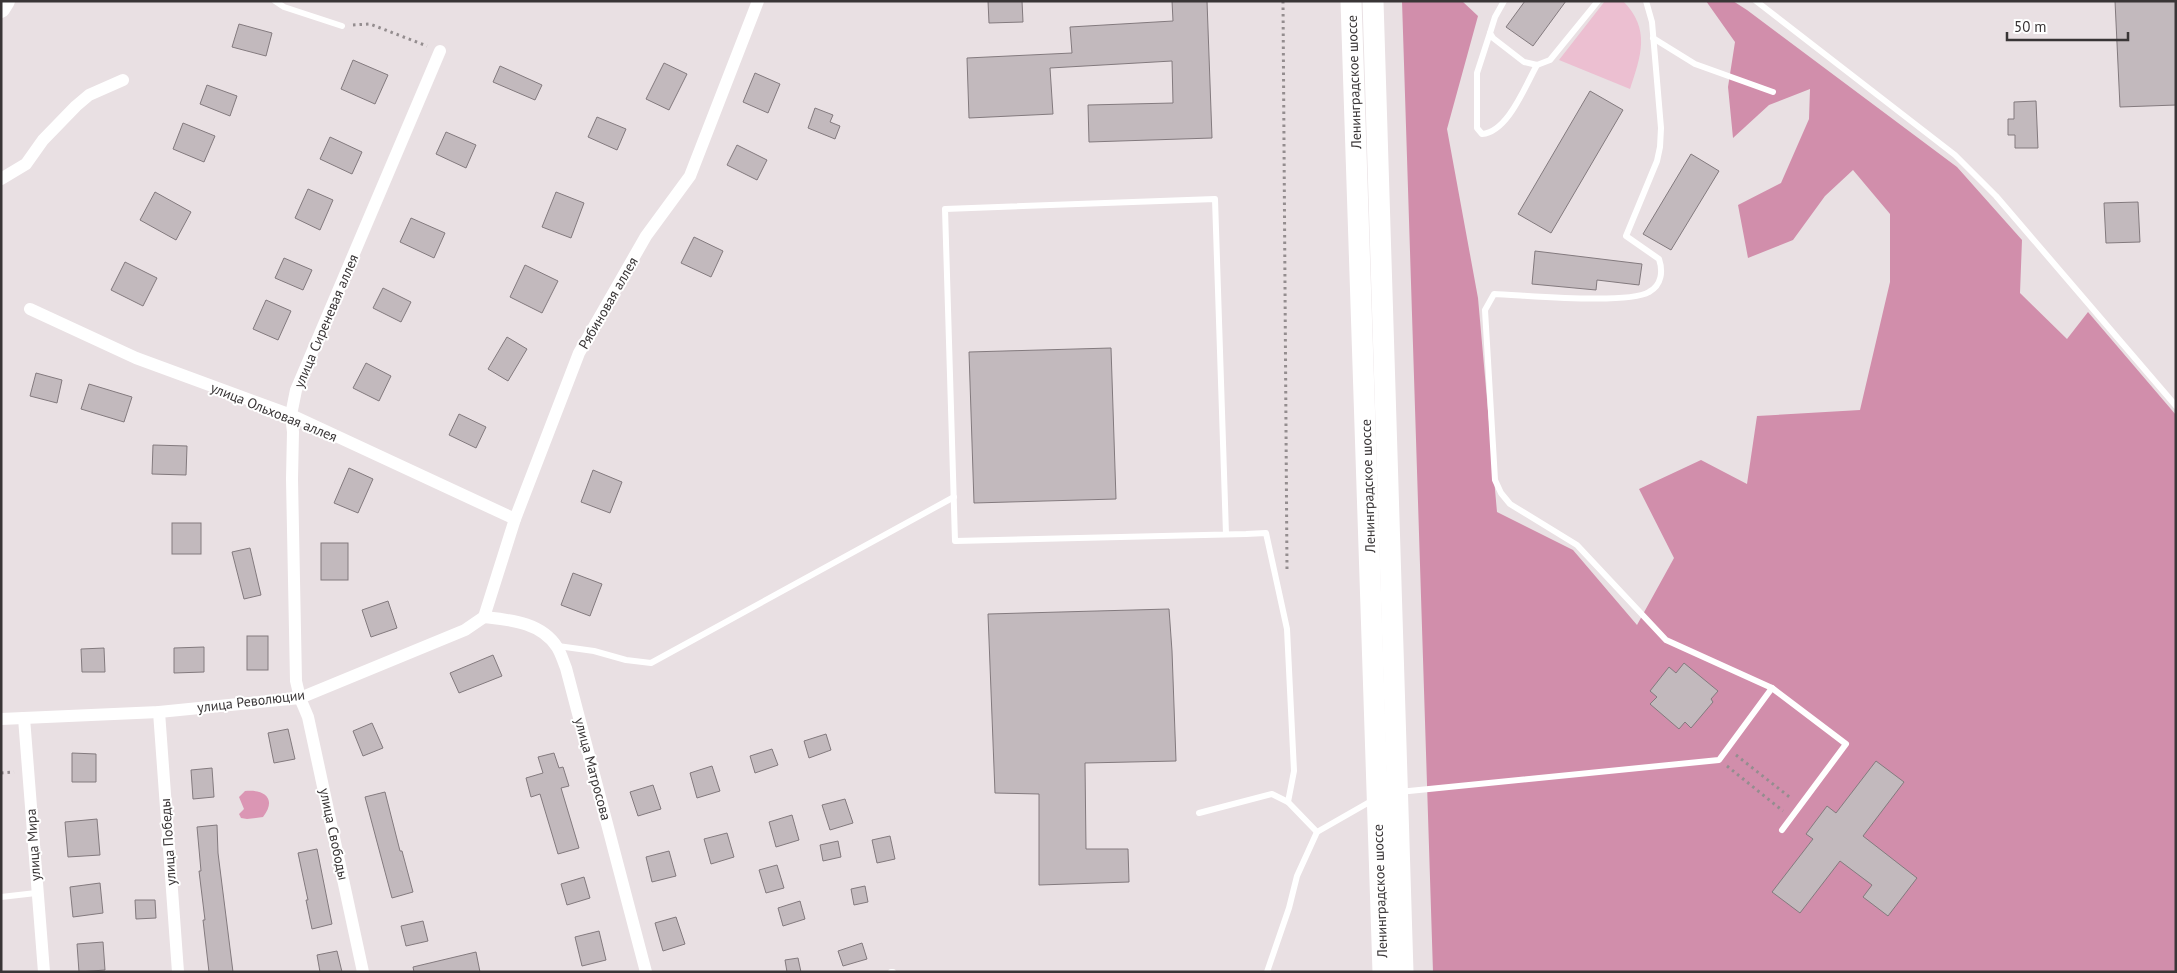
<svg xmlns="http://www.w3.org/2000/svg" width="2177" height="973" viewBox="0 0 2177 973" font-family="'PT Sans',sans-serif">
<rect width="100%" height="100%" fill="#e9e0e3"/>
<path fill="#ecbfd1" d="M1605,1H1623C1651,29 1641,56 1630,89L1559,60Z"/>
<polygon fill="#d18eab" points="1402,1 1462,1 1478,16 1447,129 1478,298 1497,512 1573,550 1637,625 1674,558 1639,489 1701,460 1747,484 1757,416 1860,410 1890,282 1890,214 1853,170 1825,196 1793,240 1748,258 1738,205 1781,183 1809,119 1810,89 1769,105 1733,138 1728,87 1735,42 1706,1 1733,1 1747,10 1957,167 2022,240 2020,293 2067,339 2088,312 2176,415 2176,972 1433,972"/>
<path fill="#db96b4" d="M245,791C265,789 277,799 263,817L247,819L241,818L239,814L244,809L239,797Z"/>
<g fill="#c2b9bd" stroke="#837a7e">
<polygon points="988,1 1022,1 1023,22 989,23"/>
<polygon points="1172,1 1207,1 1212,138 1089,142 1088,105 1173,103 1172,61 1050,68 1053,114 969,118 967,58 1072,53 1070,27 1173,21"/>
<polygon points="1525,1 1566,1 1533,46 1506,27"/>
<polygon points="2115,1 2176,1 2176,105 2120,107"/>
<polygon points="239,24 272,33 266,56 232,47"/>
<polygon points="353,60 388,75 375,104 341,89"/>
<polygon points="664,63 687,74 669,110 646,99"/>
<polygon points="500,66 542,85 535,100 493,82"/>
<polygon points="755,73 780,84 768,113 743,102"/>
<polygon points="207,85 237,96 230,116 200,104"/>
<polygon points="1590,91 1623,110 1551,233 1518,214"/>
<polygon points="2036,101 2038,148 2015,148 2015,135 2008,135 2008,119 2014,119 2014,102"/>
<polygon points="815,108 833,115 830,122 840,126 835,139 808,128"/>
<polygon points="597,117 626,129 617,150 588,137"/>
<polygon points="183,123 215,136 204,162 173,149"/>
<polygon points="446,132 476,145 466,168 436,154"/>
<polygon points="330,137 362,152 352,174 320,159"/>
<polygon points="737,145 767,160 757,180 727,165"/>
<polygon points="1691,154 1719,171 1671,250 1643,234"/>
<polygon points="308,189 333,200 320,230 295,218"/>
<polygon points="155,192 191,212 176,240 140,220"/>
<polygon points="556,192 584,203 571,238 542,227"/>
<polygon points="2138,202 2140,242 2106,243 2104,203"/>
<polygon points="411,218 445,233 434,258 400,242"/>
<polygon points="694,237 723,251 711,277 681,263"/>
<polygon points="1535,251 1642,264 1639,285 1597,280 1596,290 1532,284"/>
<polygon points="284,258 312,270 303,290 275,278"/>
<polygon points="125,262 157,278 143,306 111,290"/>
<polygon points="525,265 558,281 542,313 510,297"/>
<polygon points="383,288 411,302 401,322 373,308"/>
<polygon points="266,300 291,311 278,340 253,329"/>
<polygon points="507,337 527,349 508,381 488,369"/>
<polygon points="1111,348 1116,499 974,503 969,352"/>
<polygon points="366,363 391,376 379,401 353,388"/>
<polygon points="36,373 62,380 57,403 30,396"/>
<polygon points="89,384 132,397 124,422 81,409"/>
<polygon points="459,414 486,427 476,448 449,435"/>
<polygon points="153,445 187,446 186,475 152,474"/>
<polygon points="349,468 373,479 358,513 334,503"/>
<polygon points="593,470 622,482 610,513 581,502"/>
<rect x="172" y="523" width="29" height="31"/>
<rect x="321" y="543" width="27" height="37"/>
<polygon points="250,548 261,595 244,599 232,552"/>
<polygon points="573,573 602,584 590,616 561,605"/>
<polygon points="388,601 397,628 371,637 362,610"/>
<polygon points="1169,609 1172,651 1176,761 1085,763 1086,849 1128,849 1129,882 1039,885 1039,794 995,793 988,614"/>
<rect x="247" y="636" width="21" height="34"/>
<polygon points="204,647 204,672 174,673 174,648"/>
<polygon points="104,648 105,672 82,672 81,649"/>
<polygon points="493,655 502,676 459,693 450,673"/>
<polygon points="1684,663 1718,691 1711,699 1713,702 1691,728 1685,722 1679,729 1650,704 1657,697 1650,691 1669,667 1676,673"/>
<polygon points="372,723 383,748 363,756 353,731"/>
<polygon points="288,729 295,759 274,763 268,733"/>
<polygon points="826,734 831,750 809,758 804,741"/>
<polygon points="772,749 778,765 755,773 750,756"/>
<polygon points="72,753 96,754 96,782 72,782"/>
<polygon points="554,753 559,768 563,767 569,786 561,788 579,848 558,854 540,794 531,797 526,778 543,773 538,757"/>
<polygon points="1876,761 1904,782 1863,836 1917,878 1888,916 1863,897 1872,885 1840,861 1800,913 1772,892 1813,839 1806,834 1827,806 1836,813"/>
<polygon points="712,766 720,791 697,798 690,773"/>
<polygon points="212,768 214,797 193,799 191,770"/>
<polygon points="653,785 661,809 638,816 630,792"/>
<polygon points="385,792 400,851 402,851 413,892 392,898 365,797"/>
<polygon points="845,799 853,823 830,830 822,805"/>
<polygon points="792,815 799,840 776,847 769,822"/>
<polygon points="97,819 100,855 68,857 65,822"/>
<polygon points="217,825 218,853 233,972 209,972 203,920 205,920 199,871 201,871 197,827"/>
<polygon points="727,833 734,857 711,864 704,839"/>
<polygon points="890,836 895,859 877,863 872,840"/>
<polygon points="838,841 841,857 823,861 820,845"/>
<polygon points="317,849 332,924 312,929 306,900 308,900 298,853"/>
<polygon points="669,851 676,876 652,882 646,857"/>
<polygon points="777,865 784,888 766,893 759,870"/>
<polygon points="584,877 590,898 567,905 561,884"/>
<polygon points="100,883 103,913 73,917 70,887"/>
<polygon points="865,886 868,902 854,905 851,889"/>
<polygon points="135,900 155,900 156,918 136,919"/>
<polygon points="800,901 805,919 783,926 778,908"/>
<polygon points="676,917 685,944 663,951 655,923"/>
<polygon points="423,921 428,941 406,946 401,926"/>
<polygon points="599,931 606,960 582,966 575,937"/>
<polygon points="103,942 105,970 79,972 77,944"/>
<polygon points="862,943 867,959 843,966 838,951"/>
<polygon points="337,951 342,972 320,972 317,955"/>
<polygon points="476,952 480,972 414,972 413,967"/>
<polygon points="798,958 801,972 787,972 785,960"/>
</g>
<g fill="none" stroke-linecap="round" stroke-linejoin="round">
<g stroke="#948d8f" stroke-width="3" stroke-dasharray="2.5 4" stroke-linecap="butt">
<polyline points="1283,1 1287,571"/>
<polyline points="353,25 370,24 427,46"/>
<polyline points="1736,755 1792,799"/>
<polyline points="1727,766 1783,811"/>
<polyline points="1,773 14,772"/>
</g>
<g stroke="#fff" stroke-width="6">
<polyline points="275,1 284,7 342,26"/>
<polyline points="1504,1 1495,17 1490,33 1493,38 1524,62 1537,65 1550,60 1598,1"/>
<polyline points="1756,1 1955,155 1996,196 2176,406"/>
<path d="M1490,33L1477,73V128L1482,134C1508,132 1525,86 1537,65"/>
<polyline points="1653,38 1695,64 1773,92"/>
<polyline points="1226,534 1215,199 945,209 955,541 1246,534 1266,533 1287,629 1294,771 1288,802"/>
<polyline points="558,646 594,651 626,660 651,663 954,497"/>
<polyline points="1772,688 1846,744 1782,830"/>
<path d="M1399,792L1719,760L1772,688L1666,640L1577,545L1510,504L1501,493L1495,480L1485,310L1494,294C1525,295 1627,305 1649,292C1662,285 1663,271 1659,259L1626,236L1657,161L1660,147L1661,128L1652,22L1646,1"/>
<polyline points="1199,813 1272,794 1288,802 1317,832"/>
<polyline points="1,897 36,893"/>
<polyline points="891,972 893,972"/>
<polyline points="1267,972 1289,908 1297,876 1317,832 1373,800"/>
</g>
<g stroke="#fff" stroke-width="12">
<polyline points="1,179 26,164 43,140 76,106 89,95 123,80"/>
<polyline points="30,309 136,358 291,415 515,519"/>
<polyline points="484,617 515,519 579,353 646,236 690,176 758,1"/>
<path d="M484,617C510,620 541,622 557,647C561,653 563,661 566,668L646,972"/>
<polyline points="159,712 178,972"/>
<polyline points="24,718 44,972"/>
<polyline points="1,719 159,712 300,698 465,630 484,617"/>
<polyline points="363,972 308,717 300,698 296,681 292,479 293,432 291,415 296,390 440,51"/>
</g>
<polyline stroke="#fff" stroke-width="18" points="1,9 6,1"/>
<g stroke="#fff" stroke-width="21">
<polyline points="1351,1 1383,972"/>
<polyline points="1373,1 1403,972"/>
</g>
</g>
<g text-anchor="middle" stroke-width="4" stroke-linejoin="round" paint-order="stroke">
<g font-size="14" fill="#393536" stroke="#fff">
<text transform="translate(1354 82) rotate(-92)" y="5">Ленинградское шоссе</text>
<text transform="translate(608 303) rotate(-60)" y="5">Рябиновая аллея</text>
<text transform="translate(326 321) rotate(-67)" y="5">улица Сиреневая аллея</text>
<text transform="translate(274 412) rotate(22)" y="5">улица Ольховая аллея</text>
<text transform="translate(1368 486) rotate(-92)" y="5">Ленинградское шоссе</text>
<text transform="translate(251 701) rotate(-7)" y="5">улица Революции</text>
<text transform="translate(593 769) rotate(75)" y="5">улица Матросова</text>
<text transform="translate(334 834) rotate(78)" y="5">улица Свободы</text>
<text transform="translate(168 842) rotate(-94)" y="5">улица Победы</text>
<text transform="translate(33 845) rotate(-94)" y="5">улица Мира</text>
<text transform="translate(1380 891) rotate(-92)" y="5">Ленинградское шоссе</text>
</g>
</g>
<rect width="2177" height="973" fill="none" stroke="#393536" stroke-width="5"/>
<path d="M2007 32v8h121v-8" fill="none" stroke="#393536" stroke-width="2.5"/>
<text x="2014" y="32" font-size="15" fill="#393536" stroke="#ffffff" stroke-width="4" paint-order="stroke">50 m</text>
</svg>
